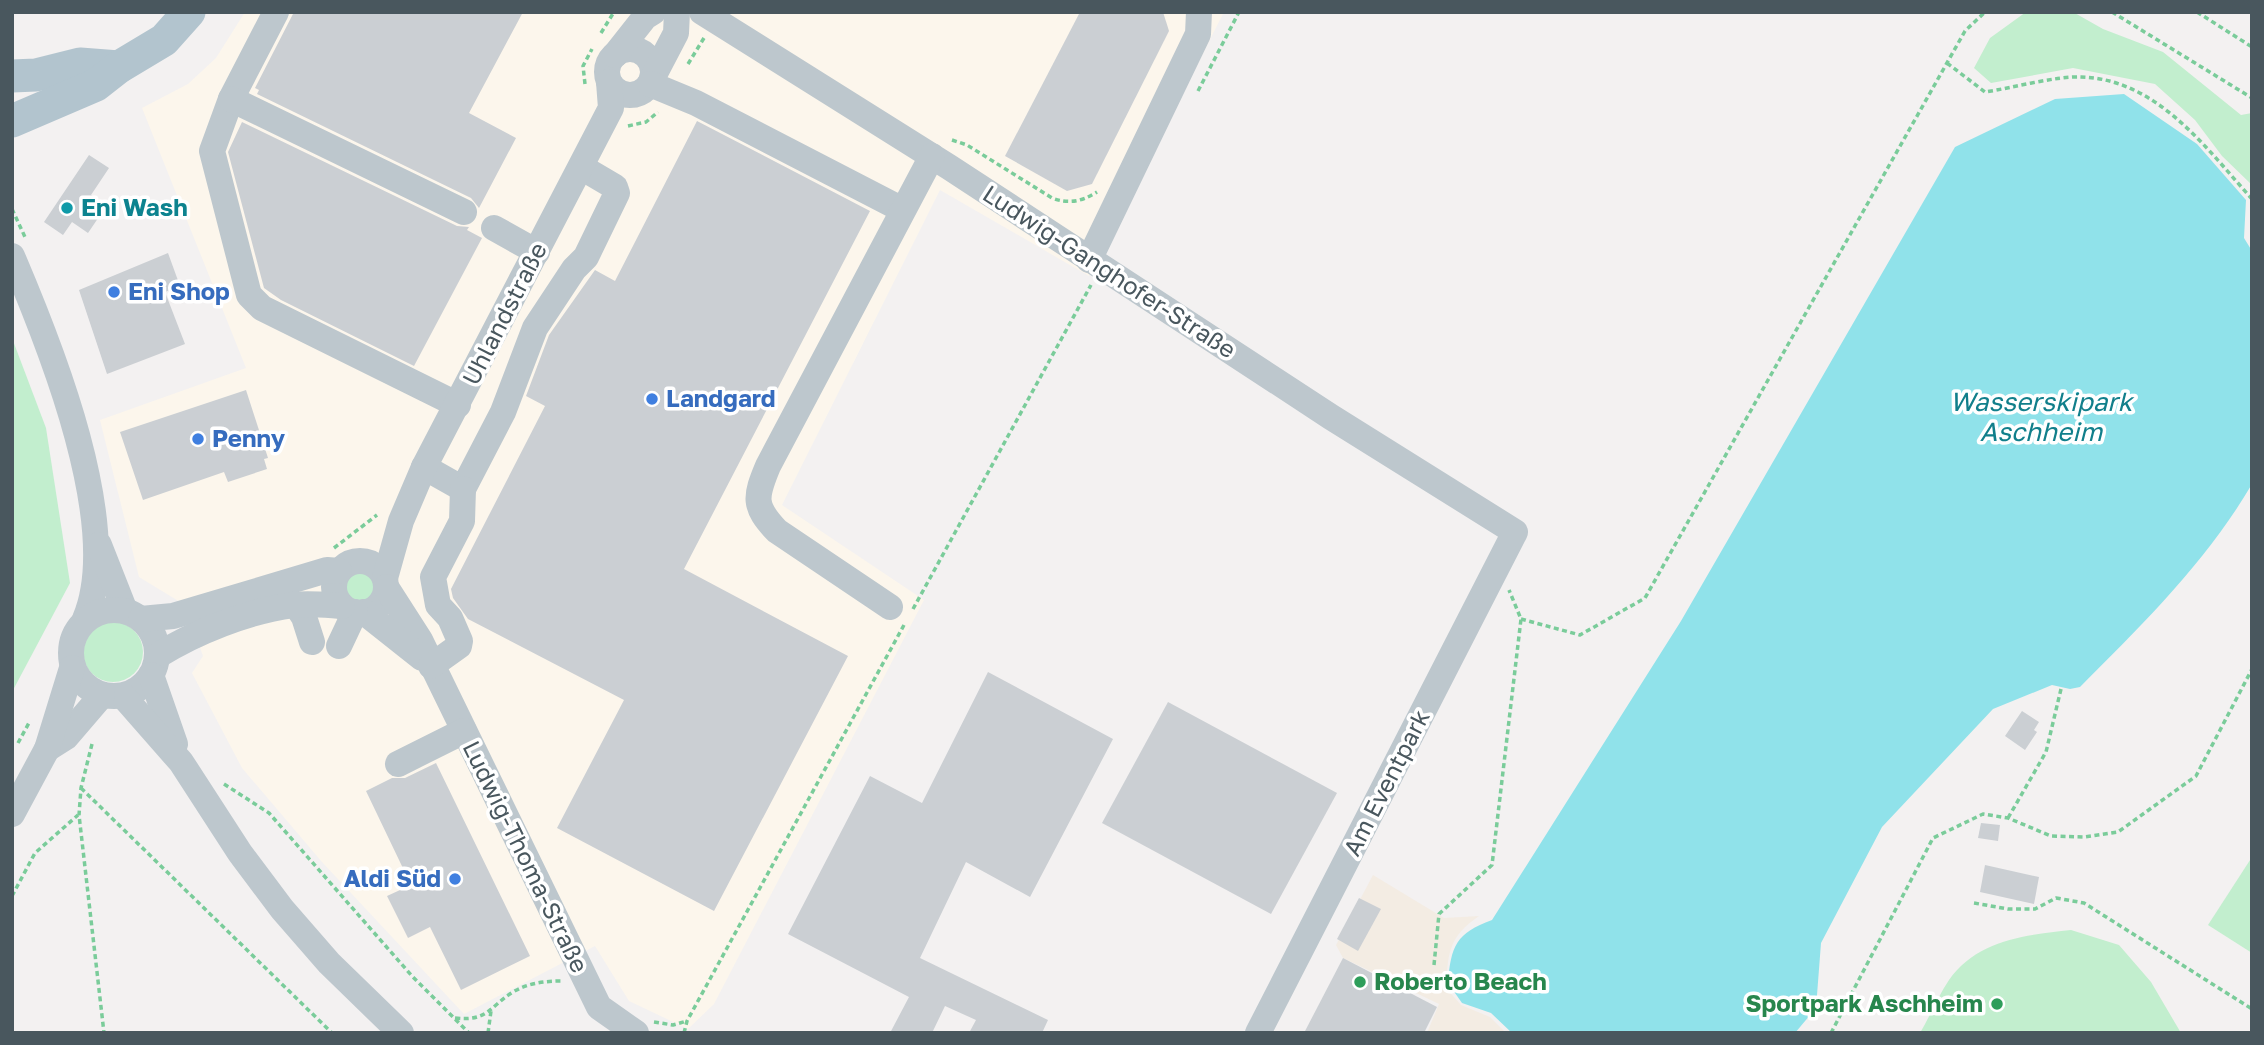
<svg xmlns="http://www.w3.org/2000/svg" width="2264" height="1045" viewBox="0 0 2264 1045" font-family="'Golos Text',sans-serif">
<rect width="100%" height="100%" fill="#f3f1f1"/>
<polygon fill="#fcf6ec" points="245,12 1224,12 1089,276 940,190 782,505 924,600 714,1004 688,1029 629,1001 595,946 464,1014 322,862 242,768 192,673 203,656 185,605 139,577 100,420 246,368 142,108 188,84 216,58"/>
<g fill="#c2eece">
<polygon points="2026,12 2073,12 2103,29 2163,52 2241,115 2252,113 2252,185 2222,156 2195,120 2155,84 2073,68 1991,83 1974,68 1990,38"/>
<polygon points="12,338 46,428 70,583 12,692"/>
<circle cx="360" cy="587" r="14"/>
<circle cx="113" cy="652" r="30"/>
<polygon points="2252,857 2252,953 2208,925"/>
<path d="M2071,930L2119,945L2151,982L2181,1033H1920C1930,1016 1938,996 1949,980C1977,940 2026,935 2071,930Z"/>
</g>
<path fill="#f3ece3" d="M1373,875L1444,918L1479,916C1448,937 1448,954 1446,988L1461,1005L1490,1017L1506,1033H1427L1439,1004L1343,958L1336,945Z"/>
<path fill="#90e2ea" d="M2124,94L2197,144L2246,200L2244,238L2252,251V484C2207,561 2142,625 2080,687L2070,689L2052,685L1993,709L1882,827L1821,943L1816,1008L1795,1033H1512L1491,1013L1462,1003L1448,983C1451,946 1456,933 1492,920L1681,621L1955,147L2055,99Z"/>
<g fill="#cbcfd3">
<polygon points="294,12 523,12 469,113 516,138 479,208 471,198 257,94 259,90 255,88"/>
<polygon points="1080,12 1163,12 1169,31 1092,184 1067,191 1005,156"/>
<polygon points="697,121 870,211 684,569 848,656 714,911 557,828 624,700 468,619 453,598 451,589 545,406 526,396 549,335 595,270 615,281"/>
<polygon points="242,122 457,226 469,227 467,230 482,238 414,366 281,300 264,288 228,152"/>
<polygon points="89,155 109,168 91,195 107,205 88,233 72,222 63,235 44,222"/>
<polygon points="168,253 180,286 165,292 185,344 107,374 79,290"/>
<polygon points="246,390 268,458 264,459 267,469 228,482 224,472 143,500 120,432"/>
<polygon points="988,672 1113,739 1030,897 966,862 920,958 1048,1020 1042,1033 969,1033 976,1020 945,1006 932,1033 890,1033 909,997 788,934 870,776 922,803"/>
<polygon points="1168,702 1337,793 1271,914 1102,823"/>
<polygon points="2022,711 2039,722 2034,730 2037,732 2025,750 2005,736"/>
<polygon points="436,763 530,956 461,990 430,927 408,938 387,896 411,885 366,791 392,778 405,778"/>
<polygon points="1981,823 2000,825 1998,841 1978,838"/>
<polygon points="1985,865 2039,877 2034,904 1980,892"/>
<polygon points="1359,898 1381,909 1358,951 1337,939"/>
<polygon points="1343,958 1437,1007 1424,1033 1304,1033"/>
</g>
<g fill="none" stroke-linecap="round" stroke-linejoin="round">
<g stroke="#7acc9a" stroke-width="3.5" stroke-dasharray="5 3.5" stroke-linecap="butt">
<polyline points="2112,12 2252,98"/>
<polyline points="2197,12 2252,47"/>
<polyline points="601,33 614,12"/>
<path d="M1947,63L1985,92C2012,88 2055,76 2081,77C2157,79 2206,148 2252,199"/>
<polyline points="688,64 704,38"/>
<polyline points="585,84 583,66 592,49"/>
<polyline points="1198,91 1239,12"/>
<polyline points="628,126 646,122 658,112"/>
<path d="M952,140L967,145L1052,198C1068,204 1081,202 1097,192"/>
<polyline points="12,209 25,237"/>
<polyline points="334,548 377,515"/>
<polyline points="913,609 1091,285"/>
<polyline points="1521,619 1580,635 1645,598 1965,31 1985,12"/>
<polyline points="18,743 30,721"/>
<polyline points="92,744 81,788 79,815 104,1033"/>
<polyline points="224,784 269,813 412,976 469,1033"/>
<polyline points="81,788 332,1033"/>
<polyline points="2008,818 2046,752 2061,689"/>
<polyline points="12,896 35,853 78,815"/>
<polyline points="1974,903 2008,909 2035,909 2056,898 2084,903 2252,1009"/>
<polyline points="1434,965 1439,914 1492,865 1521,619 1509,590"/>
<path d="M455,1018C488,1022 490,1006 513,992C528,983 545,981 562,981"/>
<polyline points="654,1022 673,1025 687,1021"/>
<polyline points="488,1033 491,1011"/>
<polyline points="684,1033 687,1021 904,625"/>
<polyline points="1831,1033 1933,838 1983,814 2008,818 2051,836 2085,837 2118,832 2196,776 2252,669"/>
</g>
<g stroke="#bdc7cd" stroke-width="26">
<polyline points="276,12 231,99 212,151 249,295 262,308 458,405"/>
<polyline points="702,12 949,167 1331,417 1515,532 1258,1033"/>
<circle cx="630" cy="72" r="23"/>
<polyline points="615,55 645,17 653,12"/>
<polyline points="652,79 676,33 677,12"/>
<polyline points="650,84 696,103 901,209"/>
<polyline points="231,99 464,212"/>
<polyline points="494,228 537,252"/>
<path d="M12,256C50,345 124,527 85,619"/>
<polyline points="1089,260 1198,34 1199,12"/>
<polyline points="424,467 463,489 503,412 535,328 574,269 586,257 617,193 615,187 581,167"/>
<polyline points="99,545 125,611"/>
<circle cx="360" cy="587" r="26"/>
<polyline points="385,578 401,521 424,467 611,108 609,82"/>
<polyline points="386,587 420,640 599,1007 636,1033"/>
<polyline points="296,605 304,617 312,642"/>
<path d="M890,607L777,531C753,506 755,497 768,466L932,156"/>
<circle cx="114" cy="653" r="43"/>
<polyline points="364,612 422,658"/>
<polyline points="141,619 173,616 327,570 339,571"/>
<polyline points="339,646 355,612"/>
<path d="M157,656C195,632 248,611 293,605C309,603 326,605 342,606"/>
<polyline points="431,666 459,646 460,641 450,618 438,605 433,577 462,521 463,489"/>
<polyline points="151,675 175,744"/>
<polyline points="123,696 181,762 240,853 282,909 329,963 401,1033"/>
<polyline points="47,749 66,737 102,695"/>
<polyline points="398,764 464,731"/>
<polyline points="12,814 47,749 72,668"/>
</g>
<g stroke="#b2c4ce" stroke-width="33">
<polyline points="12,76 36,75 80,64 119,67"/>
<polyline points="12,121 96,85 119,67 164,40 189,12"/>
</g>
</g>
<circle fill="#0f9aa8" stroke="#fff" stroke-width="2.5" cx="67" cy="208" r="7"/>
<g fill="#3f7fe0" stroke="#fff" stroke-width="2.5">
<circle cx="114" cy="292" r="7"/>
<circle cx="652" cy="399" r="7"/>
<circle cx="198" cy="439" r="7"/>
<circle cx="455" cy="879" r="7"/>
</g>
<g fill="#2e9e5b" stroke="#fff" stroke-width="2.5">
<circle cx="1360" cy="982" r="7"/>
<circle cx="1997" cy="1004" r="7"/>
</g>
<g text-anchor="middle" stroke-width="7" stroke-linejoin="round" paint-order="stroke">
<g font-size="24" font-weight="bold" fill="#0d838f" stroke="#fff" text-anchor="start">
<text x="81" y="216">Eni Wash</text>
</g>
<g font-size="24" fill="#49575e" stroke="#fff">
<text transform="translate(1109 272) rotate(33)" y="8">Ludwig-Ganghofer-Straße</text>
<text transform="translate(505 314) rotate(-63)" y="8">Uhlandstraße</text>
<text transform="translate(1387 783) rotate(-63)" y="8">Am Eventpark</text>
<text transform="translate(525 857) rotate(64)" y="8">Ludwig-Thoma-Straße</text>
</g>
<g font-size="24" font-weight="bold" fill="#366cbe" stroke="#fff" text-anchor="start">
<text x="128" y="300">Eni Shop</text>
<text x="666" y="407">Landgard</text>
<text x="212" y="447">Penny</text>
<text x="441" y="887" text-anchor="end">Aldi Süd</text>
</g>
<g font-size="24" font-weight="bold" fill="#27864d" stroke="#fff" text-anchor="start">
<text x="1374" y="990">Roberto Beach</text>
<text x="1983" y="1012" text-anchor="end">Sportpark Aschheim</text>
</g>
<g font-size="26" font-style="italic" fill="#117f8b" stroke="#fff">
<text x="2041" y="411">Wasserskipark<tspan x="2041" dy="30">Aschheim</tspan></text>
</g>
</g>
<rect width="2264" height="1045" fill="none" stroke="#49575e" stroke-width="28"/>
</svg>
